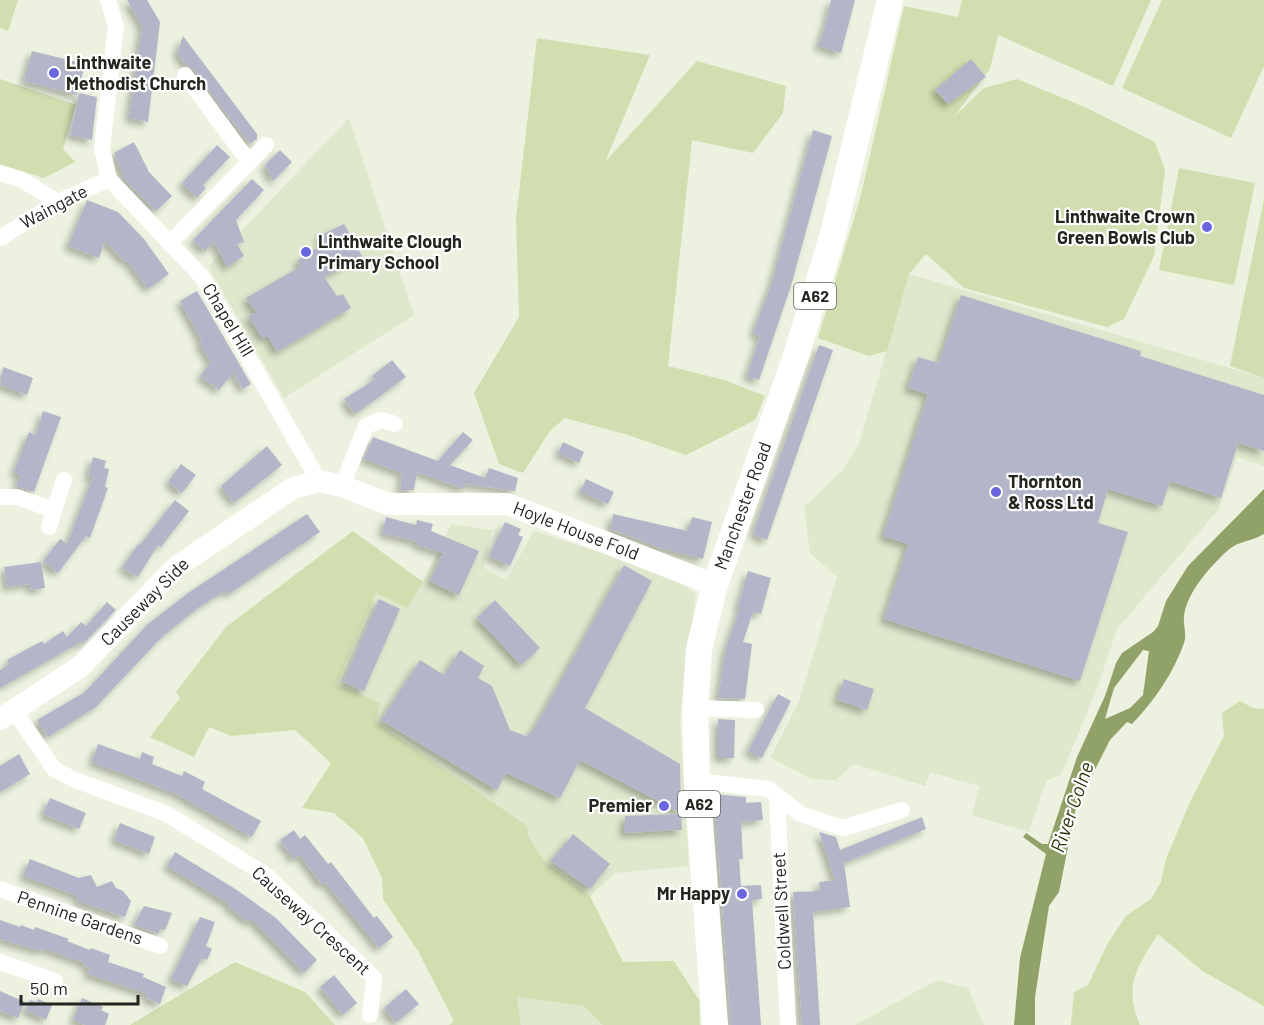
<svg xmlns="http://www.w3.org/2000/svg" width="1264" height="1025" viewBox="0 0 1264 1025" font-family="Barlow,sans-serif">
<defs>
<filter id="shadow"><feDropShadow dx="-4.5" dy="4.5" stdDeviation="3" flood-color="#0004"/></filter>
</defs>
<rect width="100%" height="100%" fill="#ecf2df"/>
<g fill="#dfe7cd">
<polygon points="349,118 414,315 284,398 208,266"/>
<polygon points="909,274 1264,378 1264,466 1237,457 1218,510 1117,629 1097,689 1061,775 1046,781 1029,832 972,815 979,786 930,772 925,786 854,764 836,780 812,779 770,758 799,701 837,577 810,553 804,507 843,470 859,444"/>
<polygon points="451,524 492,530 484,568 506,580 534,531 624,560 680,583 696,594 680,721 689,866 615,873 590,896 544,861 528,836 526,826 376,722 337,684 376,593 407,608 423,582"/>
<polygon points="937,980 968,988 984,1025 855,1025"/>
<polygon points="517,997 584,1006 603,1025 521,1025"/>
</g>
<g fill="#d0deb0">
<polygon points="0,0 18,0 8,31 0,28"/>
<polygon points="962,0 1151,0 1113,86 998,35 990,69 954,117 984,88 1017,79 1089,109 1155,142 1165,170 1154,256 1124,319 1107,327 964,288 926,254 909,274 887,351 869,356 818,338 861,195 904,6 958,17"/>
<polygon points="1162,0 1264,0 1264,66 1231,138 1122,88"/>
<polygon points="537,38 650,55 605,162 697,61 786,86 783,113 753,153 692,140 668,366 724,380 765,396 755,420 686,455 625,434 565,418 550,431 523,473 499,464 474,393 519,317 516,218"/>
<polygon points="0,79 76,105 63,149 75,162 44,178 0,164"/>
<polygon points="1179,168 1255,183 1234,285 1159,270"/>
<polygon points="1264,199 1264,378 1230,366"/>
<polygon points="353,531 423,582 407,608 376,593 337,684 380,703 376,722 527,826 528,836 544,861 590,896 623,962 674,961 699,1000 700,1025 603,1025 584,1006 517,997 521,1025 449,1025 454,1021 418,951 383,899 382,878 363,838 334,813 302,808 331,763 295,730 231,736 209,727 194,757 150,737 180,698 176,692 226,627"/>
<path d="M1240,701L1253,708L1264,709V1006L1201,970L1158,934C1137,967 1123,986 1140,1025H1071L1074,992L1088,985L1108,943L1126,916L1151,899L1161,882L1166,859L1190,802L1224,736L1222,713Z"/>
<polygon points="235,962 305,992 335,1025 130,1025"/>
</g>
<path fill="#91a268" fill-rule="evenodd" d="M1264,489V534C1251,542 1239,540 1227,551C1210,567 1187,592 1184,616C1183,625 1187,635 1184,643C1173,674 1154,701 1132,724L1127,722L1110,740L1076,807L1059,892L1049,906L1035,997V1025H1014L1020,958L1046,854L1023,837L1026,833L1042,844H1048L1077,757L1105,696L1116,663L1122,653L1153,632L1158,626L1166,601L1188,566ZM1143,650L1149,651L1143,695L1130,708L1105,719L1114,688Z"/>
<g fill="#b3b6c9" filter="url(#shadow)">
<polygon points="127,0 147,0 160,22 148,122 129,118 142,26"/>
<polygon points="831,0 855,0 841,53 818,46 826,23"/>
<polygon points="183,36 257,134 257,139 250,144 193,69 186,65 177,53"/>
<polygon points="32,51 85,64 77,95 24,81"/>
<polygon points="971,59 986,77 948,104 935,90"/>
<polygon points="79,93 97,97 92,140 70,135"/>
<polygon points="813,130 832,136 791,286 759,380 747,376 760,336 753,333 772,282"/>
<polygon points="134,142 149,172 172,196 156,211 126,181 114,153"/>
<polygon points="217,145 230,157 203,185 206,188 197,198 182,183"/>
<polygon points="280,150 292,162 273,181 265,165"/>
<polygon points="252,179 264,190 236,220 244,242 237,244 244,256 227,267 214,242 205,251 193,240"/>
<polygon points="87,200 118,212 144,239 169,274 148,289 127,260 125,262 105,241 99,258 68,246"/>
<polygon points="344,224 362,256 324,277 337,296 343,294 351,308 277,352 268,336 262,338 248,315 257,313 246,298 300,267 298,260 323,244 319,236"/>
<polygon points="197,291 251,384 243,389 233,373 219,390 200,376 211,362 199,343 202,341 180,301"/>
<polygon points="961,295 1141,351 1140,356 1264,395 1264,451 1238,443 1221,498 1170,481 1162,506 1108,489 1098,523 1128,532 1080,681 884,619 908,544 883,536 928,394 908,388 918,357 939,363"/>
<polygon points="819,345 833,350 767,540 754,535 756,525"/>
<polygon points="392,360 406,377 358,412 353,412 344,399 374,380 372,376"/>
<polygon points="3,367 33,378 27,395 0,385"/>
<polygon points="43,411 61,417 34,492 16,486 20,475 14,472 29,432 36,435"/>
<polygon points="463,432 473,440 450,465 485,478 489,468 518,478 515,491 466,484 464,489 417,472 414,490 400,490 402,473 364,459 373,437 438,461"/>
<polygon points="563,442 584,452 579,463 558,453"/>
<polygon points="267,446 282,465 234,503 221,486"/>
<polygon points="93,457 106,461 104,468 109,469 105,487 108,488 90,538 86,536 58,573 43,561 60,539 67,544 93,477 88,476"/>
<polygon points="181,464 196,475 182,493 168,482"/>
<polygon points="586,479 614,492 608,504 580,492"/>
<polygon points="175,500 189,511 161,547 158,545 138,577 122,568 138,544 140,545"/>
<polygon points="307,514 320,532 229,594 226,590 198,608 162,637 96,707 48,737 37,720 85,692 148,624 188,593"/>
<polygon points="613,514 688,531 692,517 712,522 703,559 656,547 652,544 610,529"/>
<polygon points="386,517 416,525 417,520 433,524 431,531 479,551 459,595 430,581 443,553 417,545 418,542 382,533"/>
<polygon points="505,522 521,529 518,535 523,537 510,566 489,556"/>
<polygon points="41,562 45,588 31,590 30,584 7,587 4,567"/>
<polygon points="624,565 652,581 585,708 680,764 681,813 580,760 560,798 506,773 497,790 381,720 420,660 444,675 460,650 484,666 478,678 492,686 510,730 526,736 534,729"/>
<polygon points="748,571 771,578 761,614 753,612 743,642 752,644 745,699 718,698 726,648 740,608 738,607"/>
<polygon points="379,599 400,609 364,691 343,682"/>
<polygon points="495,600 540,648 521,665 477,618"/>
<polygon points="107,602 116,610 83,644 81,642 0,688 0,670 9,664 7,660 42,641 44,644 63,631 67,637 81,622 86,626"/>
<polygon points="844,679 874,689 867,710 837,700"/>
<polygon points="778,694 791,701 762,758 748,751"/>
<polygon points="718,719 735,720 734,758 718,758"/>
<polygon points="98,744 140,759 142,752 154,757 152,764 182,776 184,771 205,782 202,789 261,821 252,837 175,793 92,762"/>
<polygon points="19,754 30,774 0,792 0,766"/>
<polygon points="714,794 746,797 746,803 761,802 763,820 741,822 743,859 739,859 741,886 761,885 762,899 752,900 761,1025 731,1025"/>
<polygon points="50,798 86,813 79,829 43,814"/>
<polygon points="681,814 682,830 624,833 625,816"/>
<polygon points="922,817 926,829 844,863 850,907 813,912 820,1025 802,1025 793,892 820,891 819,882 835,880 819,832 836,837 840,850"/>
<polygon points="120,823 155,837 149,854 114,840"/>
<polygon points="294,830 300,839 305,835 328,864 331,862 374,918 377,916 393,937 379,948 325,882 321,884 300,855 294,859 280,840"/>
<polygon points="573,834 610,864 590,889 551,861"/>
<polygon points="175,852 237,890 276,918 317,960 304,973 251,919 248,922 228,906 229,904 167,866"/>
<polygon points="30,859 79,878 91,875 97,887 112,881 116,888 123,891 131,901 125,917 77,901 79,897 70,893 23,876"/>
<polygon points="144,906 172,913 165,930 160,929 158,934 134,925"/>
<polygon points="200,917 215,922 206,946 212,949 207,960 202,958 187,986 171,979"/>
<polygon points="0,920 20,927 21,925 34,930 35,927 69,939 67,941 90,950 91,948 110,955 108,962 144,974 143,977 166,987 160,1004 146,998 148,994 87,974 90,968 84,966 85,963 42,948 41,951 0,939"/>
<polygon points="334,975 357,1003 343,1015 320,987"/>
<polygon points="406,989 419,1004 396,1023 384,1008"/>
<polygon points="0,991 25,1002 18,1018 0,1011"/>
<polygon points="82,998 103,1007 101,1010 109,1014 105,1025 85,1025 73,1020"/>
<polygon points="38,999 52,1005 46,1020 25,1010 30,1000 37,1002"/>
</g>
<g fill="none" stroke-linecap="round" stroke-linejoin="round">
<g stroke="#fff" stroke-width="16">
<polyline points="108,0 116,27 102,148 109,179"/>
<polyline points="185,75 249,162"/>
<polyline points="0,173 22,180 58,202"/>
<polyline points="109,179 202,277 319,481"/>
<polyline points="0,238 58,202 109,179"/>
<polyline points="170,243 266,145"/>
<polyline points="342,486 366,426 381,420 395,424"/>
<polyline points="0,497 17,497 54,510 64,480"/>
<polyline points="49,527 54,510"/>
<polyline points="695,708 756,710"/>
<polyline points="14,710 54,769 75,780 167,814 266,875 374,978 370,1015"/>
<polyline points="697,781 769,789 800,814 843,828 902,810"/>
<polyline points="777,797 788,1025"/>
<polyline points="0,889 160,946"/>
<polyline points="0,962 55,981"/>
</g>
<polyline stroke="#fff" stroke-width="22" points="0,719 80,667 175,568 293,488 319,481 342,486 388,504 507,504 715,585"/>
<polyline stroke="#fff" stroke-width="26" points="715,1025 697,781 695,708 699,649 715,585 796,356 833,234 890,0"/>
</g>
<g fill="#6867e0" stroke="#fff" stroke-width="2">
<circle cx="54" cy="73" r="6"/>
<circle cx="1207" cy="227" r="6"/>
<circle cx="306" cy="252" r="6"/>
<circle cx="996" cy="492" r="6"/>
<circle cx="664" cy="806" r="6"/>
<circle cx="742" cy="894" r="6"/>
</g>
<g text-anchor="middle" stroke-width="4.5" stroke-linejoin="round" paint-order="stroke">
<g fill="#fff" stroke="#656662" stroke-width="1.5">
<rect x="794" y="283" width="42" height="26" rx="4.5"/>
<rect x="678" y="791" width="42" height="26" rx="4.5"/>
</g>
<g font-size="16" font-weight="bold" fill="#23251e">
<text x="815" y="302">A62</text>
<text x="699" y="810">A62</text>
</g>
<g font-size="18" font-weight="bold" fill="#23251e" stroke="#fff" text-anchor="start">
<text x="66" y="69">Linthwaite<tspan x="66" dy="21">Methodist Church</tspan></text>
<text x="1195" y="223" text-anchor="end">Linthwaite Crown<tspan x="1195" dy="21">Green Bowls Club</tspan></text>
<text x="318" y="248">Linthwaite Clough<tspan x="318" dy="21">Primary School</tspan></text>
<text x="1008" y="488">Thornton<tspan x="1008" dy="21">&amp; Ross Ltd</tspan></text>
<text x="652" y="812" text-anchor="end">Premier</text>
<text x="730" y="900" text-anchor="end">Mr Happy</text>
</g>
<g font-size="18" fill="#23251e" stroke="#fff">
<text transform="translate(54 207) rotate(-28)" y="6">Waingate</text>
<text transform="translate(228 320) rotate(59)" y="6">Chapel Hill</text>
<text transform="translate(743 506) rotate(-70)" y="6">Manchester Road</text>
<text transform="translate(576 531) rotate(21)" y="6">Hoyle House Fold</text>
<text transform="translate(145 602) rotate(-45)" y="6">Causeway Side</text>
<text transform="translate(782 911) rotate(-93)" y="6">Coldwell Street</text>
<text transform="translate(80 918) rotate(19)" y="6">Pennine Gardens</text>
<text transform="translate(311 921) rotate(42)" y="6">Causeway Crescent</text>
</g>
<g font-size="20" font-style="italic" fill="#2c3709" stroke="#fff">
<text transform="translate(1072 807) rotate(-71)" y="7">River Colne</text>
</g>
</g>
<path d="M21 995v9h117v-9" fill="none" stroke="#23251e" stroke-width="3"/>
<text x="30" y="995" font-size="18" fill="#23251e" stroke="#ffffff" stroke-width="4.5" paint-order="stroke">50 m</text>
</svg>
